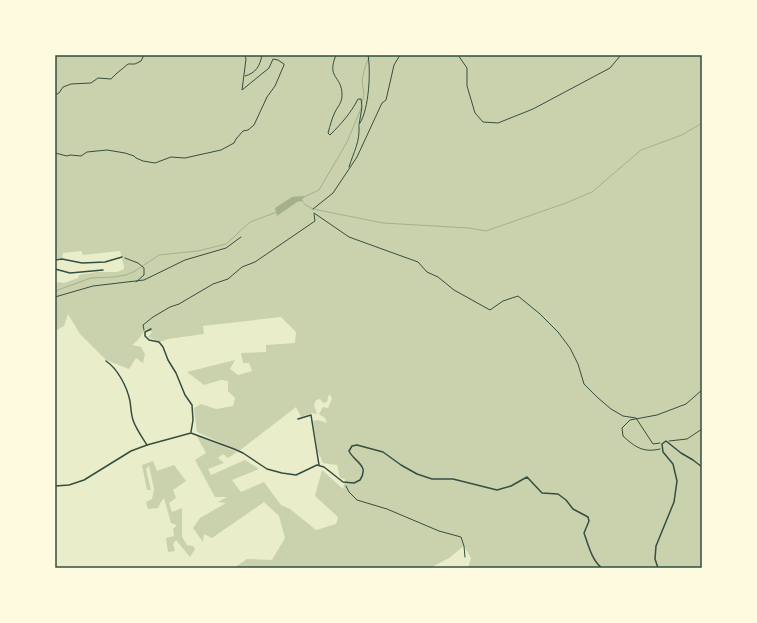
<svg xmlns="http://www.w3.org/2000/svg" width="757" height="623" viewBox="0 0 757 623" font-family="Helvetica,sans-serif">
<rect width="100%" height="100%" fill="#e9edc9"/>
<g fill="#cad2ad">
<polygon points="55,55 702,55 702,568 468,568 471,558 464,546 449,558 430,568 234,568 247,559 272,560 285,538 279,516 264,502 212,538 204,534 203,542 193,528 200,518 226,503 218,502 227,497 215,497 195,460 206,453 196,435 237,452 228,458 223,454 218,458 224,463 208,469 211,475 245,460 259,469 232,480 241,492 264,482 281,505 290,509 316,530 336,524 338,517 315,496 322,470 343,489 345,479 340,478 337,465 323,463 318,452 313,421 318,420 327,423 325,418 319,414 323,407 328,408 332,398 329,394 327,402 323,403 320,399 316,400 314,405 317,414 312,413 301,417 296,407 239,451 197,432 194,408 201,404 216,409 233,406 235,398 228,391 228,381 221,380 204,385 187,372 235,360 230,369 238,375 252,371 249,363 243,363 241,353 266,352 266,345 295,343 296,332 281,317 203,326 204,334 168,339 160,342 148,337 152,332 146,329 137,341 132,345 141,347 145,354 143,363 136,358 129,369 106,360 80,334 68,314 64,326 55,331 55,284 58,282 64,283 78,278 79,275 97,272 117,272 124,269 124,266 120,251 83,255 81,251 63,253 62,258 55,258"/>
<polygon points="153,461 157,471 174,465 186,481 173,490 176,498 169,503 172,512 182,508 182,537 187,545 193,546 195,549 190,557 176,540 173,544 175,551 168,552 166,538 174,536 173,529 177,525 171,523 164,498 161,502 158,508 148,509 146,502 152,499 154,489 149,466 146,469 151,490 147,490 142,465"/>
</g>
<polygon fill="#a3b18a" points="304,196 305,197 302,199 304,203 301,201 297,202 277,216 275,208 292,197"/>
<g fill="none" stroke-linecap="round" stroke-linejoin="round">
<g stroke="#a3b18a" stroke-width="1">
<polyline points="304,197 319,190 347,142 360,111 364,94 362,80 365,67 370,55"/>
<polyline points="304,204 313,209 383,223 469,228 486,231 566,203 592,192 641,150 682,135 702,123"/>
<polyline points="55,291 91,278 113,277 126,275 135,271 159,255 198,251 226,244 250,222 277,212"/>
</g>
<g stroke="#344e41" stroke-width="1">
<path d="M336,55C326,79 342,75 342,95C342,103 338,106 335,112C332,118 330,126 328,133L330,135C341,124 351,113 358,99H361L362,107L359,125"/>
<polyline points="458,55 467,68 467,86 475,113 483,122 498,123 533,109 610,68 621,55"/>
<path d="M245,76C256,73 260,66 262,55"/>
<polyline points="55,95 59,93 63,87 71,84 91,83 98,78 111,79 116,74 128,64 135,64 141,61 144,55"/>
<path d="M360,123C369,109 371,71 368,55"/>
<polyline points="55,153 67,156 70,155 81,156 87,152 107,150 125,153 134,156 136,158 143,161 155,163 171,157 185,158 221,150 234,143 236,139 243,131 248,130 254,125 267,97 275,86 284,65 284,64 278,60 273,59 269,68 242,90 246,59 245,55"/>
<path d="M349,167C354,151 360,142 359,126"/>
<polyline points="313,209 333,193 357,157 382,103 386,100 394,65 400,55"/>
<polyline points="314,213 349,237 418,262 427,272 438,277 454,290 490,310 503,301 518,296 540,314 558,332 570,348 578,364 584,384 597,397 611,409 623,416 636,418 653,444 660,443"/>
<polyline points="125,258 138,263 144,268 144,275 136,282"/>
<polyline points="55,297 93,286 144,280 185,260 226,248 241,237"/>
<polyline points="144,330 143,325 153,317 170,307 179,304 213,284 228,279 242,267 255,262 315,221 314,214"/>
<polyline points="669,441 687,439 702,429"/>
<path d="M660,449C643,453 635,447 623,436L622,428L630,420L657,415L686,404L702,390"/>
<polyline points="346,486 349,492 357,500 387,509 439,531 461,537 464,546 465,557"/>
</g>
<g stroke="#344e41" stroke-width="1.5">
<polyline points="55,260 62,259 82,263 105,262 122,257"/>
<polyline points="55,269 70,273 103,270"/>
<polyline points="151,329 145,332 145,336 149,340 159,342 163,347 168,360 176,373 185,395 192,405 193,420 191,432"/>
<path d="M106,361C118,369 127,387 130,401C131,408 131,414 133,420C136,429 142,437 147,445"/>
<polyline points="298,419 311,415 319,465"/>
<path d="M55,486L69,485L84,480L131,451L147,445L191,433L234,449L243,453L267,469L282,473L296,475L317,465L324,467L343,482L354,483L360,480C370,465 354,462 349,451L352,446L357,445L383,452L401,465L417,474L432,479H453L497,490L511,486L527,477L542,493L558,494L566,500L573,509L588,517L589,521L584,533C588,544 592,561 602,568"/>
<polyline points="658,568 655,559 656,546 674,502 677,481 673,464 663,452 662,444 666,441 681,453 693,460 702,467"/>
</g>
</g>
<rect width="757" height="623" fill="none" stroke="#fefae0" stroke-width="112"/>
<rect x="56" y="56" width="645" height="511" fill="none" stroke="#344e41" stroke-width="1.5"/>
</svg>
